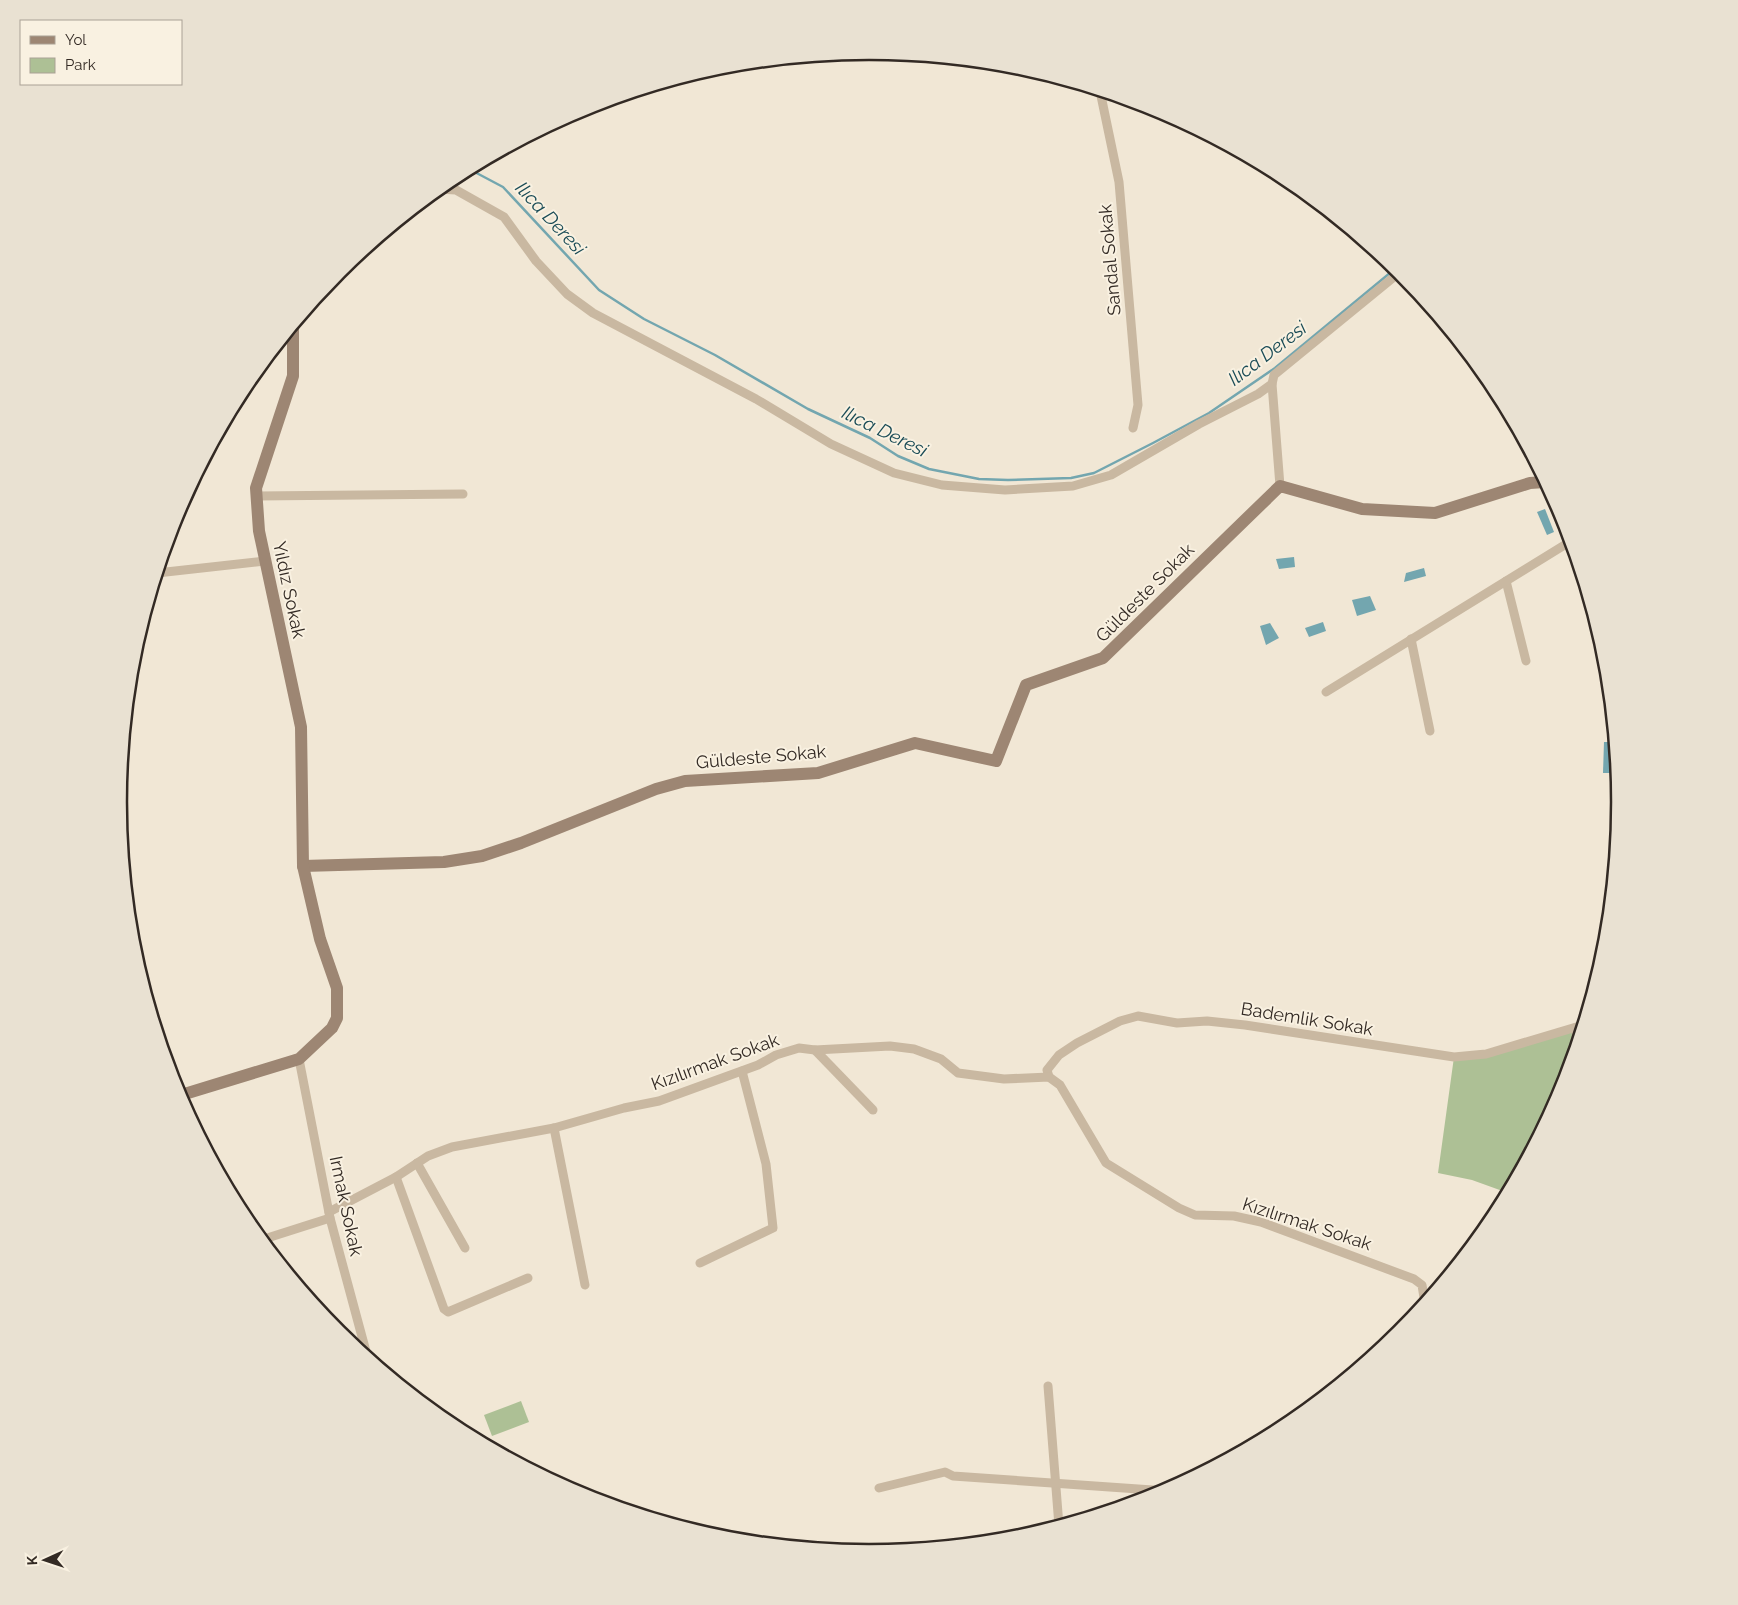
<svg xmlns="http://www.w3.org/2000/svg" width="1738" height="1605" viewBox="0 0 1738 1605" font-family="Raleway,sans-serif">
<rect width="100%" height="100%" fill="#f1e7d5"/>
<g fill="#adc095">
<polygon points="1583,1025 1563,1090 1508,1193 1472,1180 1438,1173 1454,1057 1486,1054"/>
<polygon points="521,1401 529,1422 492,1436 484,1415"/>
</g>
<g fill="#73a6af">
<polygon points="1545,509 1554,532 1547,535 1537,512"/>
<polygon points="1294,557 1295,567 1279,569 1276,559"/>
<polygon points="1424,568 1426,576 1404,582 1406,573"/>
<polygon points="1370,596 1376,610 1357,616 1352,600"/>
<polygon points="1323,622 1326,631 1309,637 1305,628"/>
<polygon points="1270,623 1279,638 1266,645 1260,626"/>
<polygon points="1604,742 1614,742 1615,773 1603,773"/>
</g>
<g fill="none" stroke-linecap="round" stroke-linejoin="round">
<polyline stroke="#73a6af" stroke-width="2.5" points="469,169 503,187 599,290 644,319 715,355 808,409 870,438 898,456 929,469 979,479 1008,480 1071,478 1094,473 1153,443 1209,413 1275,368 1396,268"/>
<g stroke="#c9b8a1" stroke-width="9">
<polyline points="1100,91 1119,182 1138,405 1133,428"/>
<polyline points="438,189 456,190 504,217 536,261 567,294 593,313 756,399 831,444 894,473 942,485 1005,490 1073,486 1111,475 1199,424 1258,394 1272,384 1274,375 1400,272"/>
<polyline points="1272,384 1280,486"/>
<polyline points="257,496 463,494"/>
<polyline points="157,573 265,561"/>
<polyline points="1506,581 1526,661"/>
<polyline points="1411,639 1430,731"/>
<polyline points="1326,692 1571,541"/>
<polyline points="1575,1028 1578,1041"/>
<polyline points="815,1050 873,1110"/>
<polyline points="299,1059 330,1218 368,1359"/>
<polyline points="1049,1077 1047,1070 1059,1055 1077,1043 1120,1021 1138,1016 1177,1023 1207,1021 1245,1025 1454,1057 1486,1054 1583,1025"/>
<polyline points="554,1128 585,1285"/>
<polyline points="417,1163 465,1248"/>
<polyline points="396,1177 444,1309 448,1312 528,1278"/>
<polyline points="329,1212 396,1177 428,1156 452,1147 554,1128 624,1108 659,1101 758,1065 776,1055 799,1048 815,1050 890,1046 914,1049 941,1059 958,1073 1004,1079 1049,1077 1060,1085 1106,1163 1179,1208 1195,1215 1234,1216 1261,1222 1414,1279 1422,1285 1425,1304"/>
<polyline points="261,1240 330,1218"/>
<polyline points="700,1263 773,1228 766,1164 742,1071"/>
<polyline points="1048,1386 1059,1526"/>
<polyline points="879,1488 945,1472 953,1476 1167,1491"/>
</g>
<g stroke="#9d8673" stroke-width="12">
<polyline points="303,866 444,862 482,856 521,843 656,789 685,781 818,773 915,743 996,761 1026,685 1103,658 1280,486 1362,509 1435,513 1530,483 1545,482"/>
<polyline points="178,1096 299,1059 332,1028 337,1018 337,988 320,939 303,866 301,727 259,531 256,488 293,376 293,326"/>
</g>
</g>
<g text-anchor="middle" stroke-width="4" stroke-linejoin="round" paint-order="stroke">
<g font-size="18" fill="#332a24" stroke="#f9f1e1">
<text transform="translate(1110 260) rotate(-95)" y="6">Sandal Sokak</text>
<text transform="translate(289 590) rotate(78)" y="6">Yıldız Sokak</text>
<text transform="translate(1145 593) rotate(-45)" y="6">Güldeste Sokak</text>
<text transform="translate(761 757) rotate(-5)" y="6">Güldeste Sokak</text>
<text transform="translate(1307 1019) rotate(9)" y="6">Bademlik Sokak</text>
<text transform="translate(715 1062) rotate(-20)" y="6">Kızılırmak Sokak</text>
<text transform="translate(346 1206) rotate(78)" y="6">Irmak Sokak</text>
<text transform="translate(1307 1224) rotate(18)" y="6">Kızılırmak Sokak</text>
</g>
<g font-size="19" font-style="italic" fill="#194b56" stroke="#f9f1e1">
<text transform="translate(551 218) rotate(47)" y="7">Ilıca Deresi</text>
<text transform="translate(1267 353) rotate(-37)" y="7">Ilıca Deresi</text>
<text transform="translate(885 431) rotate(26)" y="7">Ilıca Deresi</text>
</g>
</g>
<path d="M0 0H1738V1605H0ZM127 802a742 742 0 1 1 1484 0a742 742 0 1 1-1484 0Z" fill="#e9e1d2" fill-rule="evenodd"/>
<path fill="none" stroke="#332a24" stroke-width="2.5" d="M127 802a742 742 0 1 1 1484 0a742 742 0 1 1-1484 0Z"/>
<rect x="20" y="20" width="162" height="65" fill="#f9f1e1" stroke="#aaa195"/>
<rect x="30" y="36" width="25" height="8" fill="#9d8673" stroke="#aaa195"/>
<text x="65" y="45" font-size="15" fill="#332a24">Yol</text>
<rect x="30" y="58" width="25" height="15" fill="#adc095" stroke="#aaa195"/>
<text x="65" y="70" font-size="15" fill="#332a24">Park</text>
<g transform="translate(45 1560) rotate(267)" stroke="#f9f1e1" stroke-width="4" paint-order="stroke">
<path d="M0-4L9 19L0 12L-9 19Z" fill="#332a24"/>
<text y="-8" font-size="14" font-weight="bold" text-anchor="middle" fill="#332a24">K</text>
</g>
</svg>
